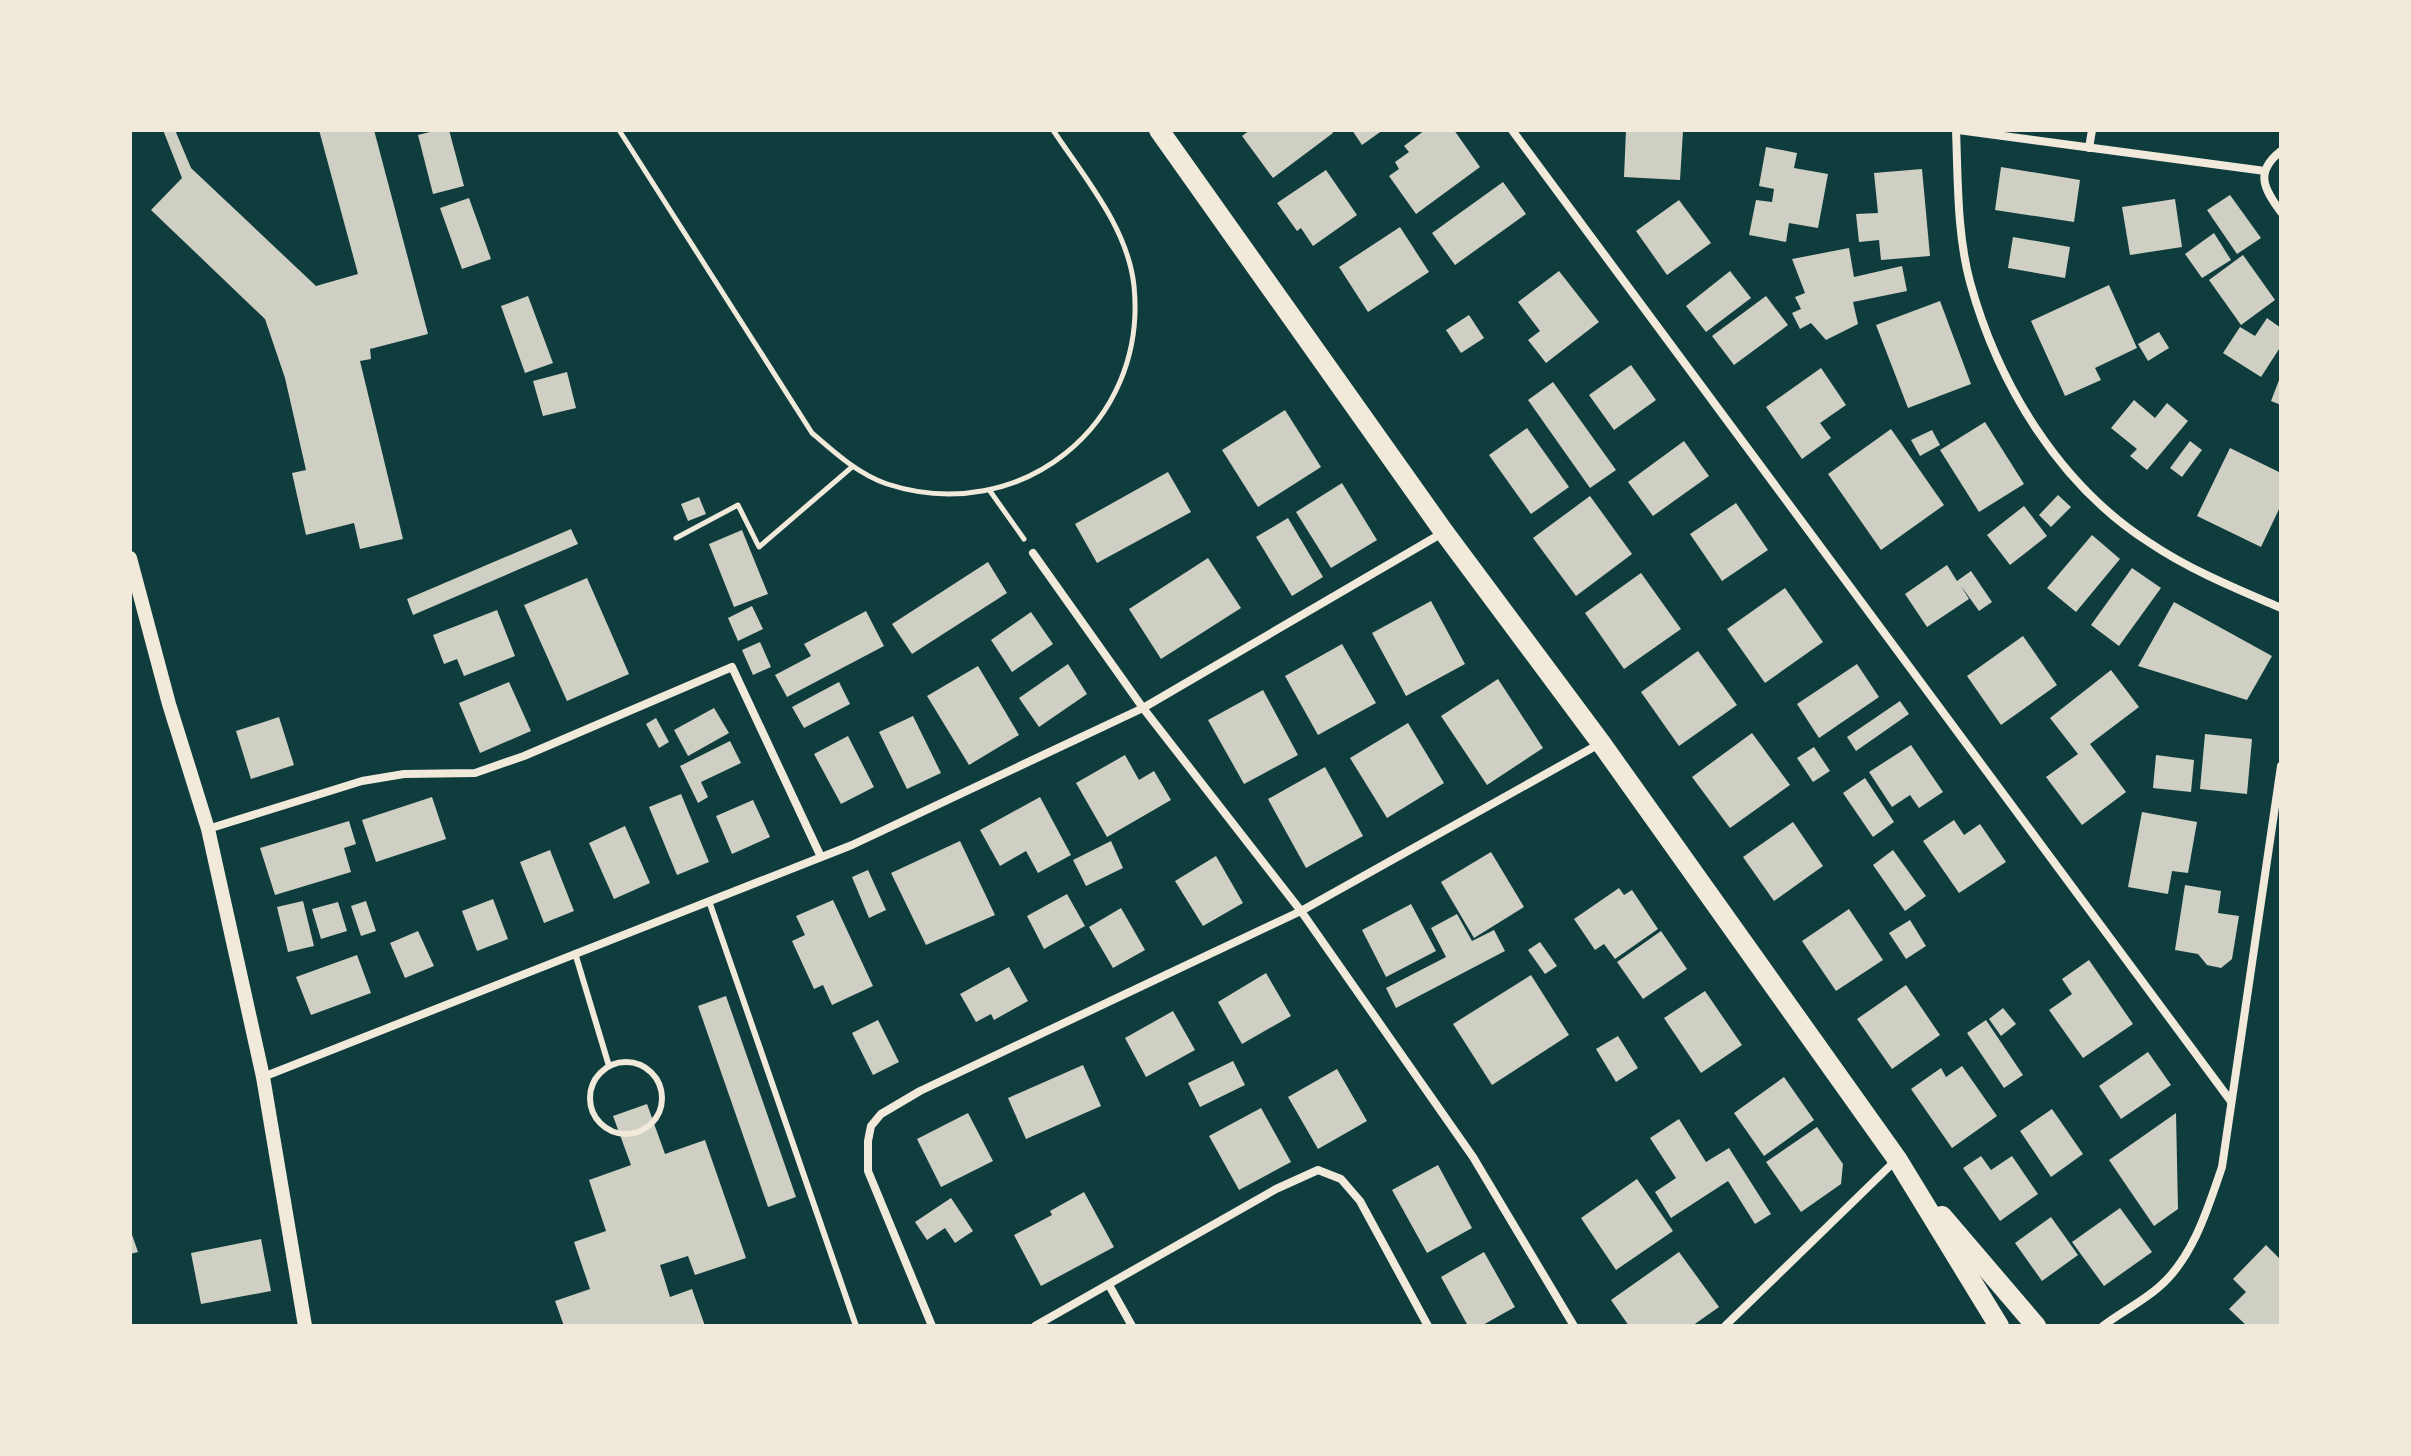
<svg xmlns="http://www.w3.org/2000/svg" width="2411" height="1456" viewBox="0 0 2411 1456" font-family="Montserrat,sans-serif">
<rect width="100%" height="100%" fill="#0f3d3e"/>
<g fill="#cfcfc3">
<polygon points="163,130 175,130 191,168 316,286 358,274 319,130 374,130 428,334 370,349 371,359 360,361 403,539 360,549 354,523 306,535 292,473 306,470 285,378 265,319 151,210 182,178"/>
<polygon points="438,130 449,130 464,186 433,194 418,135"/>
<polygon points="1250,130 1331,130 1333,133 1273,178 1242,136"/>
<polygon points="1352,130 1383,130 1362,145"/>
<polygon points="1425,130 1454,130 1480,167 1416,214 1389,176 1399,169 1395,162 1409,152 1404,146"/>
<polygon points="1626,130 1683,131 1680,180 1624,177"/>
<polygon points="1766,147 1797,153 1794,168 1828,174 1818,228 1789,223 1786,242 1749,235 1756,200 1772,202 1774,189 1759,186"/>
<polygon points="2001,167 2080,180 2074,222 1995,210"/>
<polygon points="1922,169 1930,256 1881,260 1879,240 1859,242 1856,214 1878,213 1874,173"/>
<polygon points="1326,170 1357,215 1313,246 1301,228 1297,231 1277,203"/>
<polygon points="1503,182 1526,214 1455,265 1432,233"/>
<polygon points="2230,195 2261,238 2237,254 2207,210"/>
<polygon points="469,198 491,259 462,269 440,208"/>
<polygon points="2175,199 2182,247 2130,255 2122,207"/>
<polygon points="1679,200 1711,243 1667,275 1636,231"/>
<polygon points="1400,227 1429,272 1368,312 1339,267"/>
<polygon points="2214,233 2231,260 2202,278 2185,254"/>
<polygon points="2013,237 2070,247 2065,278 2008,268"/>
<polygon points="1849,248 1854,277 1902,266 1907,291 1853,302 1858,324 1826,340 1811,323 1800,329 1792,313 1801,309 1795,297 1805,293 1792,259"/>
<polygon points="2243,255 2275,300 2241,325 2209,280"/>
<polygon points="1559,271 1599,322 1546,363 1528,340 1540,331 1518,302"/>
<polygon points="1730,271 1751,298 1706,332 1686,306"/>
<polygon points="2109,285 2137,348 2095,368 2101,380 2065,396 2031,321"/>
<polygon points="528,296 553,363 525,373 501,306"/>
<polygon points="1766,296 1788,325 1734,365 1712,336"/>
<polygon points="1940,301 1971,384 1908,408 1876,325"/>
<polygon points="1469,315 1484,338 1461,353 1446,330"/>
<polygon points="2267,318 2281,328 2281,346 2261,377 2223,353 2240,327 2255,336"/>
<polygon points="2159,332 2169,348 2148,361 2138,344"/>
<polygon points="1631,365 1656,400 1614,430 1589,395"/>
<polygon points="1821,368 1846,405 1820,423 1831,438 1802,459 1766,407"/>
<polygon points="567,372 576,408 543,416 533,381"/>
<polygon points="2281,375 2281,405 2271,401"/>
<polygon points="1553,382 1616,470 1590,488 1528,400"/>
<polygon points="2134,400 2155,418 2167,403 2188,421 2147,470 2130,456 2137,449 2111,428"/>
<polygon points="1285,410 1321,467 1258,507 1222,450"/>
<polygon points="1985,422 2024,484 1979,512 1940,450"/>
<polygon points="1527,428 1569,487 1531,514 1489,455"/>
<polygon points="1891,429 1944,505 1881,550 1828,474"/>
<polygon points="1932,430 1940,445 1920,456 1911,440"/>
<polygon points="1684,441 1709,476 1653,516 1628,482"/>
<polygon points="2190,441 2202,450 2182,477 2170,468"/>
<polygon points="2230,448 2281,473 2281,505 2261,547 2197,516"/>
<polygon points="1168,472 1191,512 1097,563 1075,524"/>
<polygon points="1342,483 1377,540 1331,568 1296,512"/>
<polygon points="2058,495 2071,507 2051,527 2039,515"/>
<polygon points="1590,496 1632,554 1576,596 1533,538"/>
<polygon points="699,497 706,514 688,521 681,504"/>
<polygon points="1736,503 1768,550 1722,581 1690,534"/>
<polygon points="2024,506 2047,536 2010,565 1987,535"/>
<polygon points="1288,518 1323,577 1292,596 1256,537"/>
<polygon points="571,529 578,544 413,615 407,599"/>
<polygon points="742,530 768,594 734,607 709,544"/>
<polygon points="2092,535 2120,559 2076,612 2047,588"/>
<polygon points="1208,558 1241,608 1161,659 1129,609"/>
<polygon points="988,562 1007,593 912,654 892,624"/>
<polygon points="1947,565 1957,581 1971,571 1992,602 1979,611 1961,586 1969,599 1927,627 1905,594"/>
<polygon points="2132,568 2161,588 2119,646 2091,625"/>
<polygon points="1641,573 1681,629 1624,669 1585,613"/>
<polygon points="587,578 629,674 567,701 524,605"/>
<polygon points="1785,588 1823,642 1765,683 1727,629"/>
<polygon points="1431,601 1465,664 1406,696 1372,633"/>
<polygon points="2174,602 2272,656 2247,700 2138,666"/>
<polygon points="752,606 763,629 738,641 728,618"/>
<polygon points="497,610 515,656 464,676 457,659 444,664 433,635"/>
<polygon points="866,611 884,646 787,697 775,675 811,656 804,644"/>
<polygon points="1031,612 1053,644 1012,672 991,640"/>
<polygon points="2023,636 2057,685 2001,725 1967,676"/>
<polygon points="760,642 771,667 753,675 742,650"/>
<polygon points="1342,644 1376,703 1318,735 1285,676"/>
<polygon points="1698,651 1737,705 1679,746 1641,692"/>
<polygon points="1068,664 1087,694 1039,727 1019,698"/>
<polygon points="1857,664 1879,697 1819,738 1797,704"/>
<polygon points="978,666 1019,735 969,765 927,696"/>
<polygon points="2111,670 2139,707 2090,744 2126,792 2082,825 2046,777 2078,754 2050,718"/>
<polygon points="1498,679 1543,748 1487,785 1441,716"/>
<polygon points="509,682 531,731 480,753 459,703"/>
<polygon points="839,682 850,704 804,728 792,707"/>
<polygon points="1263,690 1298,755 1244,784 1208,720"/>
<polygon points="1900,701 1909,714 1856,751 1847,737"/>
<polygon points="714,708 729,733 688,756 674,730"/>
<polygon points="913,716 941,773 907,789 879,732"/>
<polygon points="279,717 294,765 251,779 236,731"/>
<polygon points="656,718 669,742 659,748 646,724"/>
<polygon points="1408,723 1444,783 1387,818 1350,758"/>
<polygon points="1752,733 1790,785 1730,828 1692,777"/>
<polygon points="2205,734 2252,739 2247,794 2200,789"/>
<polygon points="848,736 874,787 841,804 814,754"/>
<polygon points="730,741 741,763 701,782 708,797 698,803 680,766"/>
<polygon points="1911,745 1943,792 1919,808 1910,795 1892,807 1869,772"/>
<polygon points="1814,747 1830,771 1813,782 1797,758"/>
<polygon points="1125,755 1139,780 1154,771 1171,800 1107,837 1076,783"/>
<polygon points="2156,755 2194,760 2191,792 2153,788"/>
<polygon points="1325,767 1363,836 1306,868 1268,799"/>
<polygon points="1865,778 1894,822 1873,837 1843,793"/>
<polygon points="681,794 709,862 677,875 649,807"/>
<polygon points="432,797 446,839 376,862 362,820"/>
<polygon points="1040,797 1071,855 1038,873 1026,851 1000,866 980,830"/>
<polygon points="753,800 770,837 732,854 716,816"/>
<polygon points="2142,812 2197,822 2188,873 2172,871 2168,894 2128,887"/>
<polygon points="1954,820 1964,835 1980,824 2006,862 1959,893 1923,841"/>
<polygon points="349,821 356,844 344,848 351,872 275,895 260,848"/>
<polygon points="1793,822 1823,866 1774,901 1743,857"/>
<polygon points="625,826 650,883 614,899 589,843"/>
<polygon points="960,841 995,915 926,945 891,873"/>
<polygon points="1111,841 1123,868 1086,886 1073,860"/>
<polygon points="550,850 574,911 544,923 520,862"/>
<polygon points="1893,850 1926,896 1905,911 1873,865"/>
<polygon points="1491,852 1524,907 1474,938 1441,882"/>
<polygon points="1216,856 1243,903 1203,926 1175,881"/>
<polygon points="868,870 886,910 869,918 852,877"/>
<polygon points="2185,885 2221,891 2218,913 2239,916 2232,959 2221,968 2207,965 2198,954 2175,950"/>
<polygon points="1619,888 1624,895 1632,890 1658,929 1615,959 1604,944 1595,950 1574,919"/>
<polygon points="1067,894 1085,926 1044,949 1027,916"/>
<polygon points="493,899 508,939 477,951 462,911"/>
<polygon points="833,900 873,986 832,1005 823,985 814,989 792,941 805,935 796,916"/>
<polygon points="303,901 314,946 288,952 277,907"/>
<polygon points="366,901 376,931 361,936 351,906"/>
<polygon points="338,902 347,931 321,939 312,909"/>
<polygon points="1411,904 1436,951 1386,977 1362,930"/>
<polygon points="1121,908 1145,950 1113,968 1089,927"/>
<polygon points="1849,909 1883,960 1836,991 1802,941"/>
<polygon points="1457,914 1472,941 1494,930 1505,951 1396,1008 1386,988 1446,957 1431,928"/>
<polygon points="1910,920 1926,946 1906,959 1889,933"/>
<polygon points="418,931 434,966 405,978 390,943"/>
<polygon points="1661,931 1687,969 1643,999 1617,962"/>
<polygon points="1540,942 1557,966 1545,974 1528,950"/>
<polygon points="357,955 371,993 311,1015 296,977"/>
<polygon points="2089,960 2133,1024 2083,1058 2049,1010 2072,994 2062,979"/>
<polygon points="1009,967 1028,1001 994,1020 991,1014 976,1022 960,994"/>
<polygon points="1266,973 1291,1016 1242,1044 1218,1002"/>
<polygon points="1531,975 1569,1035 1492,1085 1453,1024"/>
<polygon points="1906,985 1940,1035 1892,1069 1857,1019"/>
<polygon points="1705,991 1742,1045 1701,1073 1664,1018"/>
<polygon points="726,996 796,1197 768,1207 698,1006"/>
<polygon points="2003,1008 2016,1024 2001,1036 1989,1019"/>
<polygon points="1173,1011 1195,1050 1146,1077 1125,1038"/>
<polygon points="878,1020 899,1062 873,1075 852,1033"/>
<polygon points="1986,1020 2023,1075 2004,1088 1967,1033"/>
<polygon points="1618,1036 1638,1068 1616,1082 1596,1049"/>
<polygon points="2148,1052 2171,1085 2121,1119 2099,1086"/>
<polygon points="1233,1061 1245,1085 1200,1107 1188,1083"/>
<polygon points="1083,1065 1101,1106 1026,1139 1008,1098"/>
<polygon points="1962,1066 1997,1116 1952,1148 1911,1089 1941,1068 1946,1077"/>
<polygon points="1337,1069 1367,1121 1318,1149 1288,1097"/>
<polygon points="1784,1077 1814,1120 1764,1156 1734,1113"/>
<polygon points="647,1104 665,1154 705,1140 746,1258 695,1275 688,1256 660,1265 670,1297 692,1289 705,1326 564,1326 555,1301 590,1289 574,1242 606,1231 589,1180 631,1165 613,1116"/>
<polygon points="1261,1108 1291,1162 1239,1190 1209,1136"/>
<polygon points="2052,1109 2083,1154 2051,1177 2020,1131"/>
<polygon points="968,1113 993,1161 941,1187 917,1139"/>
<polygon points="2176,1113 2178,1209 2154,1226 2109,1160"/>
<polygon points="1679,1119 1706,1162 1729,1148 1771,1214 1755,1224 1728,1181 1671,1218 1655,1192 1676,1178 1650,1138"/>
<polygon points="1817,1127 1843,1164 1841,1184 1801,1212 1766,1162"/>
<polygon points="1981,1156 1991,1170 2012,1156 2038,1194 2000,1221 1963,1168"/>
<polygon points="1438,1165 1472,1228 1427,1253 1392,1190"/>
<polygon points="1637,1179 1673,1231 1616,1270 1581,1218"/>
<polygon points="1084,1192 1114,1247 1041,1286 1014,1235 1052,1215 1050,1211"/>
<polygon points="951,1198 973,1231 955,1243 945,1228 927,1240 915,1222"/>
<polygon points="2120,1208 2152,1252 2104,1286 2072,1242"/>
<polygon points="2051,1217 2078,1255 2042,1281 2015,1243"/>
<polygon points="130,1229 138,1252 130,1254"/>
<polygon points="261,1239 271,1291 201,1304 191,1253"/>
<polygon points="2266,1245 2281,1260 2281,1326 2247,1326 2229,1309 2246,1292 2233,1279"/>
<polygon points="1484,1252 1515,1307 1481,1326 1468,1326 1441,1277"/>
<polygon points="1679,1252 1719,1307 1692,1326 1629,1326 1611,1300"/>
</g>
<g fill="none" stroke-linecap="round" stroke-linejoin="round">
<g stroke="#f1e9da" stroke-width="5">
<path d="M619,130L812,433C835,453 858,474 887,484C1020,527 1148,425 1134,286C1128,228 1084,177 1053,130"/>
<polyline points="990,491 1024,539"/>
<polyline points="676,538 738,505 759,547 852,467"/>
</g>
<g stroke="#f1e9da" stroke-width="6">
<polyline points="709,901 856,1326"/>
<polyline points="575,953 609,1066"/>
<circle cx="626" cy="1098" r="36"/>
</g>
<g stroke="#f1e9da" stroke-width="8">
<polyline points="1512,130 2230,1100"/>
<path d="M1956,130C1958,180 1957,234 1970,282C1998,384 2059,485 2150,543C2190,570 2237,589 2281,608"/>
<polyline points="1958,130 2265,171"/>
<polyline points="2089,148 2092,130"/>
<path d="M2281,151C2254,172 2264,189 2281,212"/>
<polyline points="1033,553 1143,708 1301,911 1473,1157 1574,1326"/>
<polyline points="208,829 362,781 404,774 475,773 524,756 732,667 821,857"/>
<polyline points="263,1077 852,845 1143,708 1444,532"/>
<polyline points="1109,1285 1132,1326"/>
<polyline points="932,1326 868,1171 868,1141 871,1126 881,1114 920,1091 1301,911 1601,743"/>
<polyline points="1035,1326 1276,1189 1318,1170 1341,1179 1360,1201 1428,1326"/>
<polyline points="1725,1326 1897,1159"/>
<path d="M2103,1326C2121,1312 2142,1302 2159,1287C2193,1258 2208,1208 2222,1167L2281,766"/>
</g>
<polyline stroke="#f1e9da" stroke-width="14" points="130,558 169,704 208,829 263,1077 305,1326"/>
<g stroke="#f1e9da" stroke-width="20">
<polyline points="1159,130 1444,532 1601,743 1897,1159 1999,1326"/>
<polyline points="1942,1216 2036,1326"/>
</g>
</g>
<rect width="2411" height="1456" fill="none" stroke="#f1e9da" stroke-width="264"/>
</svg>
